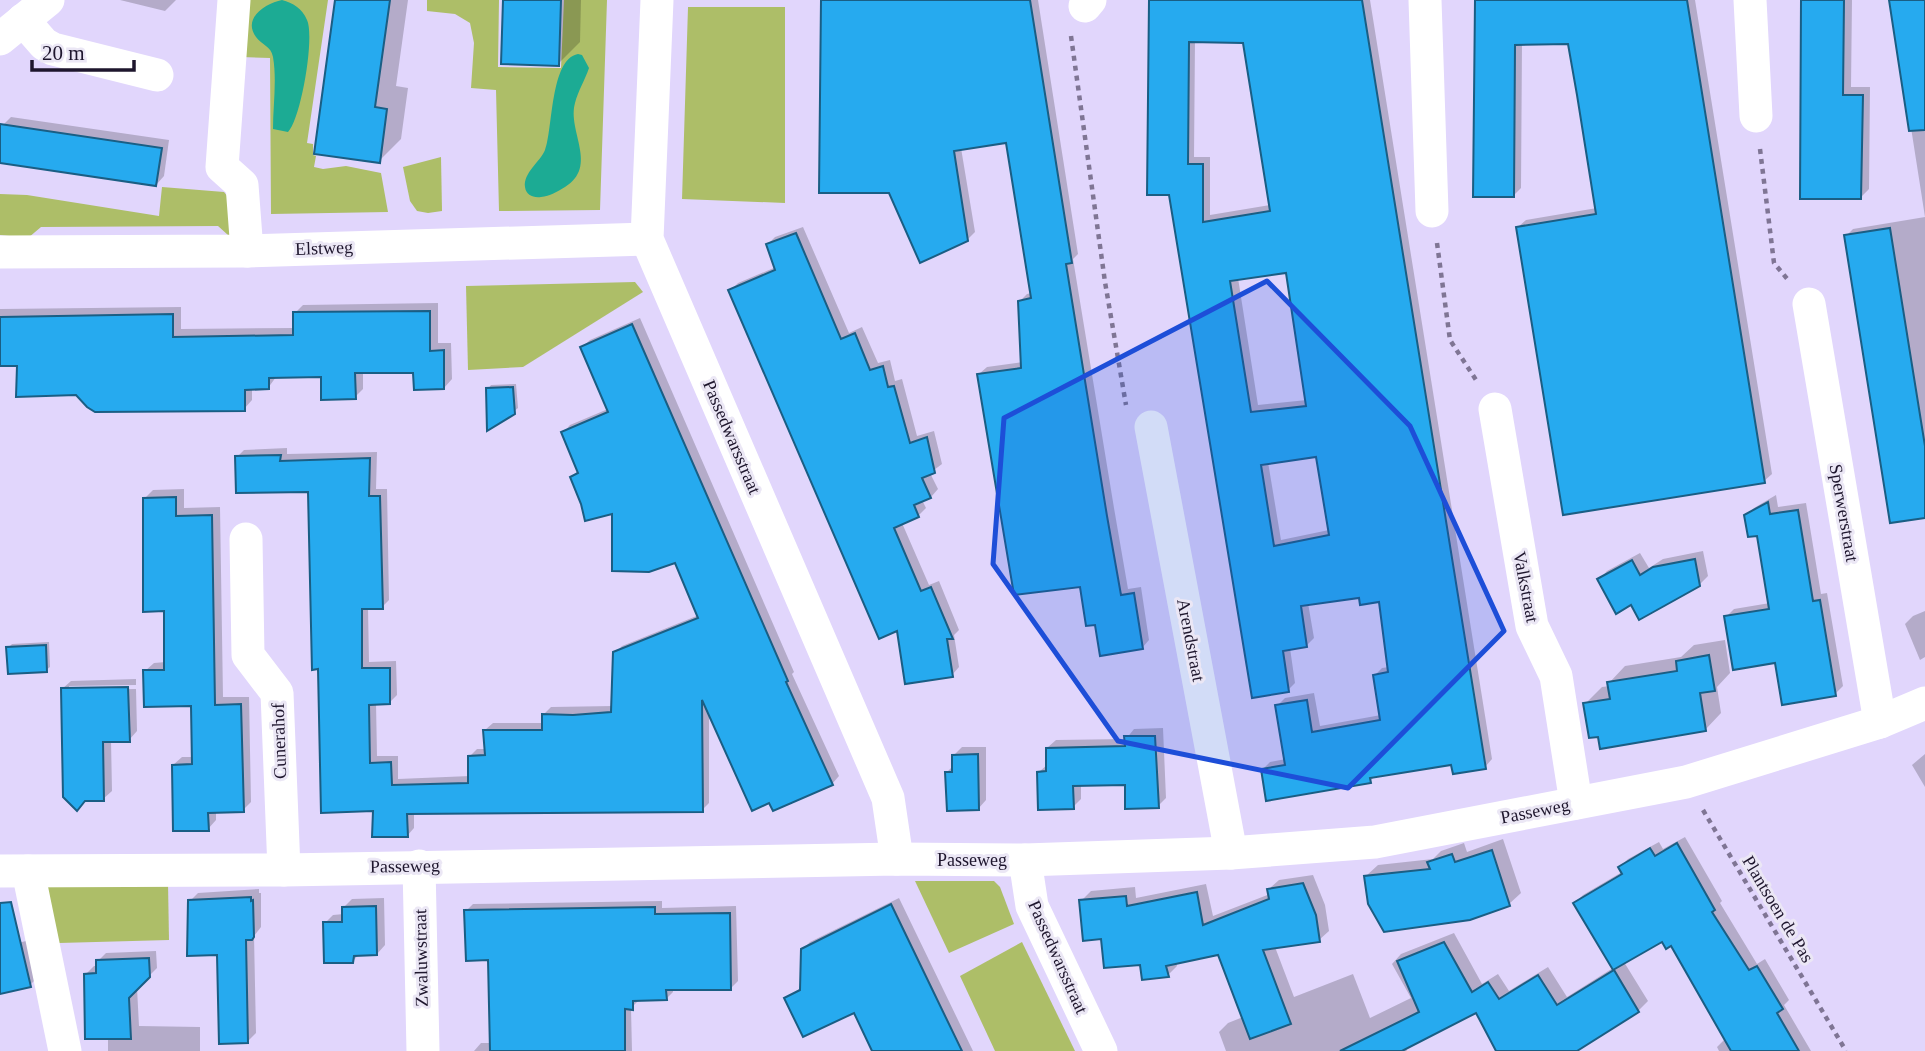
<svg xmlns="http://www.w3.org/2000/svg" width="1925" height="1051" viewBox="0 0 1925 1051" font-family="'Times New Roman',serif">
<rect width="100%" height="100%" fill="#e1d6fc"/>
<g fill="#adbe68">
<polygon points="246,0 328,0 307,143 313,144 313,155 316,156 314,167 323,169 346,166 381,173 388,212 271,214 270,58 240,57"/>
<polygon points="427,0 499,0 498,67 561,68 564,0 607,0 600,210 499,211 496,90 471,88 474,43 470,23 455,14 427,11"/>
<polygon points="688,7 785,7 785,203 682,199"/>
<polygon points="441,157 442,211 428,213 417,211 410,201 403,167"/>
<polygon points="162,187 224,192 235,206 233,235 228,235 218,226 41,227 28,238 0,235 0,194 27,195 159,216"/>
<polygon points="635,282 643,292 523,367 468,370 466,286"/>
<polygon points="915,881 994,881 1000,887 1014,924 949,953"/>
<polygon points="46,883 168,883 169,940 59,943"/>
<polygon points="1022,942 1075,1051 995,1051 960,976"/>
</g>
<g fill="#1cab94">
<path d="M282,0C293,3 302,8 307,20C315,37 301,119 288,132L273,129C273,106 277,80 273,57C271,46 262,45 256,37C242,18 266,3 282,0Z"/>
<path d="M578,54L582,55L589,68C585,80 578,91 575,103C567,131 599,166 565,187C557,192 550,196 541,197C533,198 526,195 525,187C523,173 540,162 545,150C553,130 550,59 578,54Z"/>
</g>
<g fill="#0003" fill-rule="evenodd">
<polygon points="120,0 176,0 165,11"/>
<polygon points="337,0 408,0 396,86 408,88 401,139 379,161"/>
<polygon points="505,0 581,0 580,42 558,64"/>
<polygon points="823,0 1038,0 1078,254 1073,259 1114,508 1128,589 1141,587 1149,640 1142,648 1097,623 1081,585 979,374 987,367 1023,362 1020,301 1027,294 1032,293 1008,141 961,148 975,232 967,240"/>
<path d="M1150,0H1370L1492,759L1485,767L1453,763L1376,775L1370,781L1263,769L1270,762L1286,759L1277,706L1285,698L1314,693L1320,726L1381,715L1375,675L1382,668L1389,667L1380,600L1361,596L1308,603L1314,638L1307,645L1290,648L1295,683L1288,690ZM1195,40L1245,41L1270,205L1210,215V157H1194ZM1288,271L1307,400L1258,405L1238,278ZM1317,455L1329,530L1281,540L1268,462Z"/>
<polygon points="1476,0 1695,0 1772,474 1764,481 1518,227 1526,220 1597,208 1570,42 1522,43 1521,188 1514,195"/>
<polygon points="1803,0 1852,0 1851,87 1870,87 1869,189 1860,198"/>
<polygon points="1891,0 1925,0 1925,516 1846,236 1853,229 1925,217"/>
<polygon points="11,117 169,140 164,176 156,185 0,161 3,125"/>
<polygon points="803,227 849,333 862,327 878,363 890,360 895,381 902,379 917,436 934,431 942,464 930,473 938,489 931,497 922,500 926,508 918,516 902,523 929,585 939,581 959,630 954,635 959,667 952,675 898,628 730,291 738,283 776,267 768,244 775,237"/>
<polygon points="438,303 438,343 451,343 452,379 444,388 415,371 363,372 363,389 355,397 323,375 276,377 268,388 252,388 252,400 244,409 77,393 18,364 0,364 0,309 181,307 181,329 295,328 295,313 303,305"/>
<polygon points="640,318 794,672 792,674 839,776 832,784 709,711 709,803 702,810 414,812 414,828 407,836 374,810 320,668 310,490 237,457 244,450 287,448 287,454 377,452 376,489 387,489 389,600 382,607 368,608 369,662 396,661 397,695 390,702 376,703 377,756 398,756 398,779 470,776 470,756 477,749 486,749 485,730 493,723 544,723 544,714 551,707 613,706 615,653 622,646 699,615 676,561 572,477 579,470 563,433 570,425 608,409 582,347 590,340"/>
<polygon points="516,384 518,408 513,412 488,389 491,385"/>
<polygon points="184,489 184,508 220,507 223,697 249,697 251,802 243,810 216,811 216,820 208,829 173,765 182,757 194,757 192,704 145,671 154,663 166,662 165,610 145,498 153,490"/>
<polygon points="1776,495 1778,507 1806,503 1821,594 1827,593 1843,686 1835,694 1777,661 1726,617 1734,609 1770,603 1759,534 1746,516 1754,508"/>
<polygon points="1703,551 1708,576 1699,585 1632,603 1599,580 1607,571 1640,553 1649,568 1663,559"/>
<polygon points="1925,611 1925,657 1920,660 1905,624 1913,616"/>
<polygon points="1725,640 1730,673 1717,687 1721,713 1705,730 1599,735 1585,704 1602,687 1610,686 1609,683 1625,666 1681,657 1694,645"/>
<polygon points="49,642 50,667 46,670 8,648 12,644"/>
<polygon points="136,679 136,685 69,686 69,690 136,689 137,731 129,740 111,740 112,791 103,799 62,689 71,681"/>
<polygon points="1163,728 1166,798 1158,806 1126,784 1081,784 1081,799 1073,807 1039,772 1048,764 1047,748 1056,740 1126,739 1134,729"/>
<polygon points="962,747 986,747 986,800 978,809 946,773 954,765 954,755"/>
<polygon points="1925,754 1925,787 1912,765"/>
<polygon points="1685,837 1722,901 1720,903 1757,964 1765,959 1789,1000 1784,1005 1811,1051 1719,1051 1717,1047 1726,1038 1672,943 1663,940 1624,962 1648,1001 1638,1011 1572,1051 1498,1051 1477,1011 1406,1049 1407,1051 1226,1051 1219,1032 1228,1023 1243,1017 1219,953 1176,962 1177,966 1168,975 1141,963 1103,937 1081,901 1091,891 1135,887 1136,898 1206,884 1213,916 1270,894 1269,889 1279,880 1313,875 1325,905 1329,931 1319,940 1275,947 1294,997 1353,974 1370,1018 1411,998 1392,964 1401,954 1454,933 1482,984 1498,974 1509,991 1548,967 1567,997 1613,968 1575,903 1583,895 1622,872 1620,867 1628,859 1659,842 1663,849"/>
<polygon points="1503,839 1521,893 1509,904 1469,918 1366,876 1378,865 1433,859 1441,851 1464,843 1467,852"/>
<polygon points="259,889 259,893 261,893 261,927 254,936 256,1033 248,1041 219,954 190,901 198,893"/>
<polygon points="384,898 385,945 377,954 359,954 353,961 325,923 333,915 344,914 344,907 352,899"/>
<polygon points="899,898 973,1051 899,1051 865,983 786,998 802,987 802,950 810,942"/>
<polygon points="662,901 662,908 736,906 738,981 731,988 673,988 673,992 666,999 640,999 631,1008 632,1051 474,1051 481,1043 492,1043 489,958 466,911 473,904"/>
<polygon points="0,921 14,944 30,940 38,977 30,985 0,992"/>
<polygon points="156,951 157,968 137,988 139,1026 200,1027 200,1051 108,1051 108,1037 86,974 94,966 98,966 98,961 106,953"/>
</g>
<g fill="#26aaef" stroke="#1a5e84" stroke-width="2" fill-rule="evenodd">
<polygon points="335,0 390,0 375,107 387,109 380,163 314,154"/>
<polygon points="503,0 561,0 559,66 501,64"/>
<polygon points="821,0 1030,0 1072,263 1066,264 1107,516 1121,595 1134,593 1143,649 1100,656 1095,625 1086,626 1080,587 1014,595 977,374 1021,368 1018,301 1031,298 1006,143 954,151 968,241 920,263 889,193 819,193"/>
<path d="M1149,0H1362L1486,769L1453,774L1451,765L1370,778L1371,783L1266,801L1261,769L1285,765L1275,705L1307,700L1312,732L1380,720L1373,675L1388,672L1379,602L1360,605L1359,598L1301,606L1307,647L1283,651L1289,692L1252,698L1169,195H1147ZM1189,42L1243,43L1270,211L1203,222V164H1188ZM1286,273L1306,406L1251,412L1230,281ZM1316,457L1329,535L1274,546L1261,465Z"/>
<polygon points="1475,0 1687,0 1765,483 1563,515 1516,227 1596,214 1577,95 1568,44 1515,45 1514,197 1473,197"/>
<polygon points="1801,0 1844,0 1843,95 1863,95 1861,199 1800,199"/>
<polygon points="1889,0 1925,0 1925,130 1909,131"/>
<polygon points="0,124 162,148 156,186 0,163"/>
<polygon points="1890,228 1925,446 1925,518 1890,523 1844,235"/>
<polygon points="796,233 841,339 855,333 870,370 883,366 888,387 894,386 910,443 927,437 935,473 922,478 931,498 914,505 919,517 894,528 921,591 931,587 953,639 947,639 953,677 905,684 897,631 879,639 728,290 775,270 766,244"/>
<polygon points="430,311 430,351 444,350 444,389 414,390 413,373 355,373 356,399 321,400 321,377 269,378 269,389 245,390 245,411 95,412 87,407 76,395 16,397 17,366 0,366 0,317 173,314 173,337 293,335 293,312"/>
<polygon points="632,324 788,681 786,682 833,785 773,811 769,803 752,811 702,700 703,812 407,814 408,837 372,837 373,811 321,813 318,669 312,670 308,492 236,493 235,456 281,455 280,461 370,458 369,496 380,496 383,609 362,609 362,668 390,668 390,704 369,705 370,763 391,762 392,785 468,783 468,756 485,755 483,730 542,730 542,714 573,715 611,712 613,652 698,618 675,563 649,572 612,571 612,514 585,521 581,504 570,477 578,473 561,432 608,412 580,347"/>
<polygon points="513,387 515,414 487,431 486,388"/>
<polygon points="176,497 176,516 212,515 215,705 241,704 244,812 208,813 209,831 173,831 172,765 192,764 191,706 144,707 143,670 164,670 164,611 143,612 143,498"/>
<polygon points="1768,502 1770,514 1798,510 1813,601 1820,600 1836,696 1782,705 1775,663 1733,670 1724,616 1769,609 1757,536 1748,537 1744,515"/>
<polygon points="1695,559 1700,586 1639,620 1631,605 1616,614 1597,579 1632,560 1640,575 1653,567"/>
<polygon points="46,645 47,672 8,674 6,647"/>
<polygon points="1709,655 1715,691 1700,693 1706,731 1600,749 1598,737 1589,738 1583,703 1610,699 1607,682 1677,671 1676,661"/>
<polygon points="128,687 130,742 103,742 104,801 85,801 77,811 63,797 61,688"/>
<polygon points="1124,736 1155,736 1159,808 1125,809 1125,785 1073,786 1074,809 1038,810 1037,772 1046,771 1046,748 1125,746"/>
<polygon points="978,754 979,810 947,811 945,772 952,772 952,755"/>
<polygon points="1677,843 1715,910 1712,912 1749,970 1757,966 1783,1009 1777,1013 1799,1051 1731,1051 1671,946 1666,949 1662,942 1613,970 1573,903 1622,874 1618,867 1650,848 1655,856"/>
<polygon points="1492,850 1510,906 1470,920 1384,932 1368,904 1364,876 1430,869 1427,862 1452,854 1455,862"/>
<polygon points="1303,883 1316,915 1320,942 1263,950 1291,1024 1250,1039 1218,955 1166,966 1169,977 1142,980 1140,965 1104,968 1101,939 1083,941 1079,900 1126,896 1127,906 1197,892 1203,925 1269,899 1267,889"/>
<polygon points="251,897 251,901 253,900 254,937 252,940 246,940 248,1043 219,1044 217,955 187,956 188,900"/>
<polygon points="11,902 31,987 0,994 0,903"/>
<polygon points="891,904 933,991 962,1051 872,1051 854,1013 803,1037 784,998 800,990 801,949"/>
<polygon points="376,906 377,955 354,956 353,963 324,963 323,922 342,922 342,907"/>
<polygon points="655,907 655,914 730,913 731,990 666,990 667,1000 633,1001 633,1010 625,1009 625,1051 490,1051 488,960 466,961 464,910"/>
<polygon points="1444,942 1472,992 1488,982 1499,999 1538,975 1557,1005 1614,970 1639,1012 1577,1051 1496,1051 1476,1013 1402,1051 1340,1051 1419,1012 1397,961"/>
<polygon points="149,958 150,977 129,998 131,1039 85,1039 84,974 96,973 96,960"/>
</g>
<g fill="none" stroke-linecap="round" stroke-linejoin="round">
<g stroke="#7f7594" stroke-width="4.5" stroke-dasharray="5 5" stroke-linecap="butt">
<polyline points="1071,36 1105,282 1126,405"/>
<polyline points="1760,149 1774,263 1789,281"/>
<polyline points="1437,243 1450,340 1478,383"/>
<polyline points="1703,810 1846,1051"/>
</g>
<g stroke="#fff" stroke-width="33">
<polyline points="234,0 222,167 242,185 247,251"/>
<polyline points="657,0 647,239 888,798 897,859"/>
<polyline points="1425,0 1432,211"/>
<polyline points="1750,0 1756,116"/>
<polyline points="1085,6 1090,0"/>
<polyline points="23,20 44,44 53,49 157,75"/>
<polyline points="0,39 48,0"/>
<polyline points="0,252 247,251 647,239"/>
<polyline points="1809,304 1880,722"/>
<polyline points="1495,409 1532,626 1556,676 1576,803"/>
<polyline points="1151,427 1231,853"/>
<polyline points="246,539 248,655 277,693 284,870"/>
<polyline points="1025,860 1032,906 1101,1051"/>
<polyline points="419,866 423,1051"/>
<polyline points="0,871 284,870 897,859 1025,860 1231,853 1375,842 1686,782 1880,722 1925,703"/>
<polyline points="28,871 65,1051"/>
</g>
</g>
<path fill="#1d4ed8" fill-opacity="0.2" stroke="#1d4ed8" stroke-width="5" stroke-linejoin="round" d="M1267,281L1410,426L1504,631L1348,788L1118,741L993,564L1004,418Z"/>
<g text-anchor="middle" stroke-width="6" stroke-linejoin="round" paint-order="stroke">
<g font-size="18" fill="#1e162d" stroke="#ebe7f5">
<text transform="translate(324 248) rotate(-2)" y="6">Elstweg</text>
<text transform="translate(732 437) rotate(67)" y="6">Passedwarsstraat</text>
<text transform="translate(1844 513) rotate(80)" y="6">Sperwerstraat</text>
<text transform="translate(1526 587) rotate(79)" y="6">Valkstraat</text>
<text transform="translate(1191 640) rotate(79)" y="6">Arendstraat</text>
<text transform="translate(279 741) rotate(-92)" y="6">Cunerahof</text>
<text transform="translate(1535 811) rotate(-11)" y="6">Passeweg</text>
<text x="972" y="866">Passeweg</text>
<text transform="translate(405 866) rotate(-1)" y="6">Passeweg</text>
<text transform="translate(1778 909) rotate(59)" y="6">Plantsoen de Pas</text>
<text transform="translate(1058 957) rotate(66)" y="6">Passedwarsstraat</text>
<text transform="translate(421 958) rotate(-91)" y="6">Zwaluwstraat</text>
</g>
</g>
<path d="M32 60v10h102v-10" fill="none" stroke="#1e162d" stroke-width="3.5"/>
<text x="42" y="60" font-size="21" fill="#1e162d" stroke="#ebe7f5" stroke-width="5" paint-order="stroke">20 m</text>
</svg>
